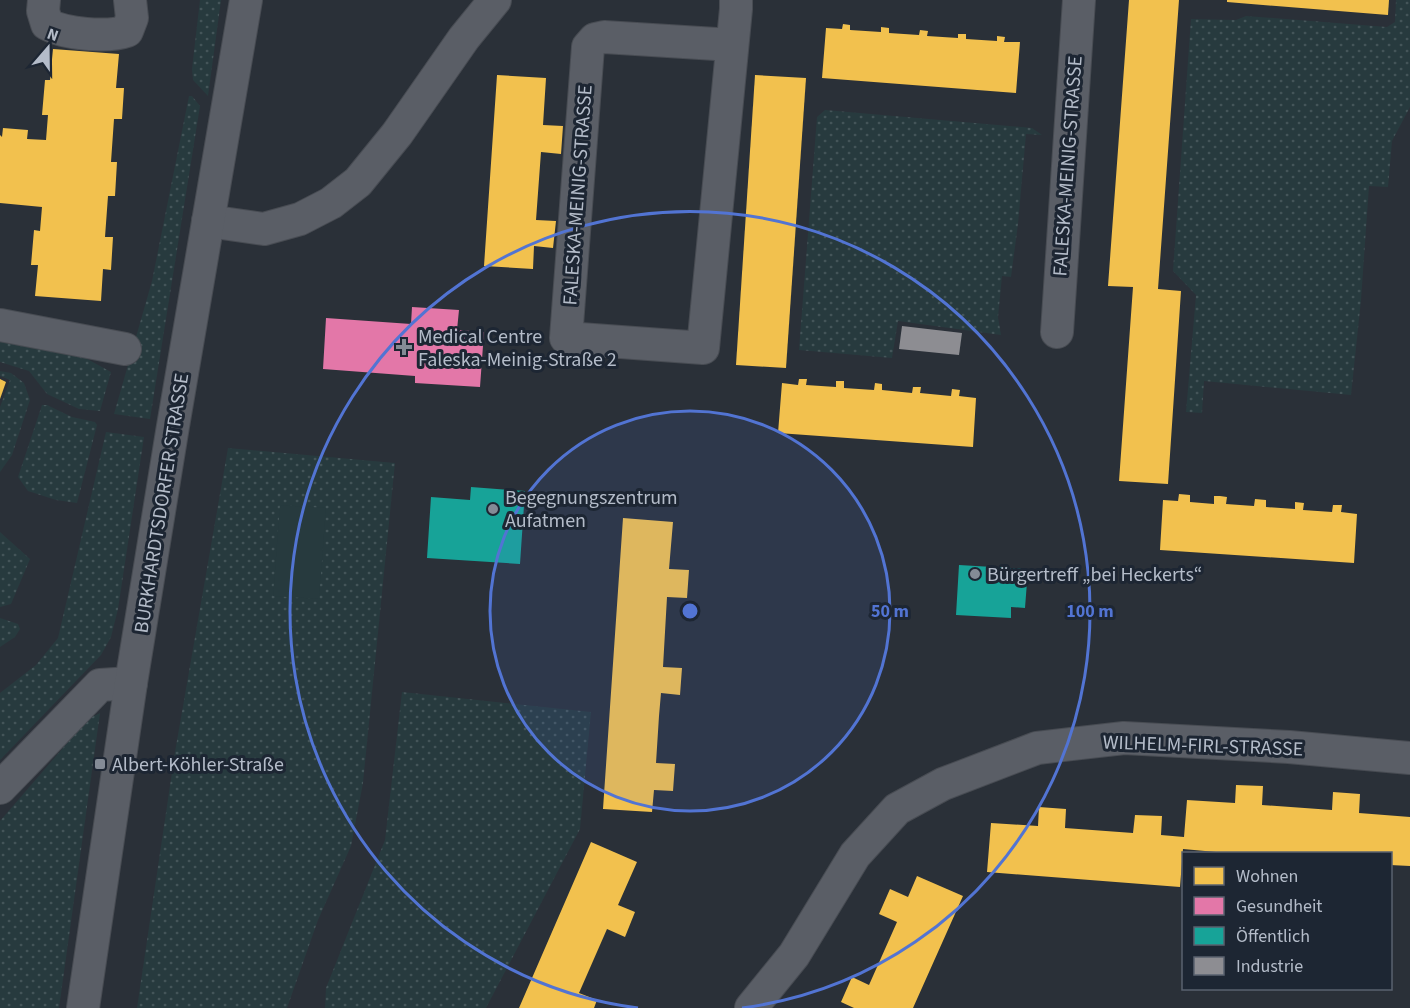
<svg xmlns="http://www.w3.org/2000/svg" width="1410" height="1008" viewBox="0 0 1410 1008" font-family="'Source Sans 3',sans-serif">
<defs>
<pattern id="green-dots" width="8" height="8" patternUnits="userSpaceOnUse" patternTransform="scale(1.5)"><rect width="8" height="8" fill="#273a3e"/><path d="M2 2h.1M6 6h.1" fill="none" stroke="#445559" stroke-width="1.8" stroke-linecap="round"/></pattern>
</defs>
<rect width="100%" height="100%" fill="#2a3038"/>
<g fill="url(#green-dots)">
<polygon points="200,0 221,0 208,96 193,80 192,69"/>
<polygon points="1396,0 1410,0 1410,107 1392,141 1388,187 1369,186 1361,300 1351,395 1204,381 1202,413 1186,412 1196,295 1173,271 1191,19 1236,20 1246,16 1387,27 1395,22"/>
<polygon points="189,96 192,96 200,106 150,419 114,414 152,281"/>
<polygon points="825,110 1032,128 1042,135 1026,134 1018,224 1011,277 1002,276 998,317 1001,335 898,321 892,358 799,350 817,117"/>
<polygon points="0,330 80,355 111,372 100,411 79,409 47,394 29,371 0,362"/>
<polygon points="0,371 11,373 24,383 30,400 12,455 0,472 0,407 10,380 0,376"/>
<polygon points="42,405 47,405 72,417 95,422 97,425 77,503 56,500 28,491 18,477"/>
<polygon points="106,432 144,437 118,609 111,637 101,655 0,760 0,693 36,665 58,638"/>
<polygon points="228,448 395,463 363,783 351,846 318,920 287,1008 137,1008 175,752"/>
<polygon points="0,532 30,559 11,604 0,607"/>
<polygon points="0,618 18,624 20,629 15,637 0,647"/>
<polygon points="402,692 591,712 580,829 486,1008 325,1008 326,988 385,840"/>
<polygon points="100,713 59,1008 0,1008 0,821 88,719"/>
</g>
<polygon fill="#273a3e" points="280,505 326,508 319,599 273,596"/>
<g fill="#f2c14e">
<polygon points="1129,0 1179,0 1158,289 1181,291 1168,484 1119,481 1133,287 1108,286"/>
<polygon points="1227,0 1389,0 1388,15 1227,2"/>
<polygon points="843,24 850,25 850,30 881,32 881,27 889,28 889,33 919,35 920,30 928,31 927,36 958,38 958,34 966,34 966,39 997,41 997,36 1005,37 1004,42 1020,42 1016,93 822,78 826,28 842,29"/>
<polygon points="53,49 119,54 116,88 124,88 122,119 114,119 111,162 117,162 115,196 108,196 105,237 113,237 111,270 103,269 101,301 35,296 38,265 31,265 34,230 40,231 42,207 0,203 0,135 2,137 3,128 28,130 27,139 46,140 48,115 42,115 45,80 50,80"/>
<polygon points="497,75 546,78 543,125 563,126 561,154 541,152 536,220 556,221 553,248 534,246 533,269 484,266"/>
<polygon points="755,75 806,78 786,368 736,365"/>
<polygon points="0,379 6,382 0,399"/>
<polygon points="799,379 807,379 806,385 836,387 836,381 844,381 844,388 874,390 875,383 882,384 882,390 912,393 913,387 921,387 920,393 951,396 952,389 960,390 959,396 976,398 973,447 778,433 782,383 798,385"/>
<polygon points="1179,494 1190,495 1190,502 1214,504 1214,496 1220,496 1227,497 1226,504 1254,506 1255,499 1266,500 1266,507 1295,509 1295,502 1304,503 1303,510 1332,512 1333,505 1342,505 1341,512 1357,514 1354,563 1160,550 1163,500 1178,501"/>
<polygon points="623,518 673,522 669,569 689,570 687,598 667,597 663,667 682,668 680,695 661,693 659,716 656,763 675,764 673,791 654,790 652,812 603,809"/>
<polygon points="1236,785 1263,786 1262,805 1332,810 1333,792 1360,794 1359,813 1410,817 1410,866 1390,865 1390,854 1238,854 1183,849 1180,887 987,872 991,823 1038,826 1039,807 1066,809 1065,828 1133,833 1135,815 1162,816 1161,835 1184,837 1187,800 1235,803"/>
<polygon points="591,842 637,862 618,905 635,912 625,937 607,929 579,993 597,1000 594,1008 519,1008"/>
<polygon points="917,876 963,896 913,1008 854,1008 841,1002 852,977 869,985 897,922 879,914 890,889 908,897"/>
</g>
<polygon fill="#e377a8" points="412,307 459,310 457,330 484,332 480,387 415,383 415,376 323,369 326,318 411,324"/>
<g fill="#17a398">
<polygon points="471,487 525,491 520,564 427,558 431,497 470,500"/>
<polygon points="959,565 1028,569 1025,608 1011,607 1011,618 956,615"/>
</g>
<polygon fill="#8d8d92" points="902,326 962,333 959,355 899,349"/>
<g fill="none" stroke-linecap="round" stroke-linejoin="round">
<g stroke="#484c53" stroke-width="34">
<g id="minor">
<path d="M44,0L43,11L47,24C65,34 107,38 127,31L132,18L130,0"/>
<polyline points="732,45 604,37 595,39 588,47 566,338 703,348 736,9 736,0"/>
<polyline points="208,221 264,229 300,219 331,203 358,182 397,134 464,38 495,0"/>
<polyline points="0,325 125,349"/>
<polyline points="1057,332 1079,0"/>
<polyline points="0,788 100,685 131,683"/>
<polyline points="83,1008 131,683 172,432 246,0"/>
<polyline points="751,1008 794,955 855,855 897,809 943,784 1037,748 1124,738 1289,747 1410,758"/>
</g>
</g>
<use href="#minor" stroke="#5a5e66" stroke-width="32"/>
</g>
<circle cx="690" cy="611" r="200" fill="#5274d3" fill-opacity=".12"/>
<g fill="none" stroke="#5274d3" stroke-width="3">
<circle cx="690" cy="611" r="200"/>
<path d="M638 1008A400 400 0 1 1 742 1008"/>
</g>
<g fill="#848b96" stroke="#1d2633" stroke-width="2">
<path d="M401 338h6v6h6v6h-6v6h-6v-6h-6v-6h6z"/>
<circle cx="493" cy="509" r="6"/>
<circle cx="975" cy="574" r="6"/>
<rect x="94" y="758" width="12" height="12" rx="3"/>
</g>
<g text-anchor="middle" stroke-width="6" stroke-linejoin="round" paint-order="stroke">
<g font-size="20" fill="#b4bcc9" stroke="#1d2633">
<text transform="translate(1067 166) rotate(-86)" y="7">FALESKA-MEINIG-STRASSE</text>
<text transform="translate(577 195) rotate(-86)" y="7">FALESKA-MEINIG-STRASSE</text>
<text transform="translate(161 503) rotate(-81)" y="7">BURKHARDTSDORFER STRASSE</text>
<text transform="translate(1203 745) rotate(2)" y="7">WILHELM-FIRL-STRASSE</text>
</g>
<g font-size="20" fill="#b4bcc9" stroke="#1d2633" text-anchor="start">
<text x="418" y="343">Medical Centre<tspan x="418" dy="23">Faleska-Meinig-Straße 2</tspan></text>
<text x="505" y="504">Begegnungszentrum<tspan x="505" dy="23">Aufatmen</tspan></text>
<text x="987" y="581">Bürgertreff „bei Heckerts“</text>
<text x="112" y="771">Albert-Köhler-Straße</text>
</g>
</g>
<circle cx="690" cy="611" r="9" fill="#5274d3" stroke="#1d2633" stroke-width="3"/>
<g font-size="18" text-anchor="middle" font-weight="bold" fill="#5274d3" stroke="#1d2633" stroke-width="6" stroke-linejoin="round" paint-order="stroke">
<text x="890" y="617">50 m</text>
<text x="1090" y="617">100 m</text>
</g>
<rect x="1182" y="852" width="210" height="138" fill="#1d2633" stroke="#59626f" stroke-width="1.5"/>
<rect x="1194" y="867" width="30" height="18" fill="#f2c14e" stroke="#59626f" stroke-width="1.5"/>
<text x="1236" y="882" font-size="18" fill="#b4bcc9">Wohnen</text>
<rect x="1194" y="897" width="30" height="18" fill="#e377a8" stroke="#59626f" stroke-width="1.5"/>
<text x="1236" y="912" font-size="18" fill="#b4bcc9">Gesundheit</text>
<rect x="1194" y="927" width="30" height="18" fill="#17a398" stroke="#59626f" stroke-width="1.5"/>
<text x="1236" y="942" font-size="18" fill="#b4bcc9">Öffentlich</text>
<rect x="1194" y="957" width="30" height="18" fill="#8d8d92" stroke="#59626f" stroke-width="1.5"/>
<text x="1236" y="972" font-size="18" fill="#b4bcc9">Industrie</text>
<g transform="translate(48 48) rotate(20)" stroke="#1d2633" stroke-width="4.5" paint-order="stroke">
<path d="M0-4.5L10 22L0 15L-10 22Z" fill="#b4bcc9"/>
<text y="-9" font-size="16" font-weight="bold" text-anchor="middle" fill="#b4bcc9">N</text>
</g>
</svg>
